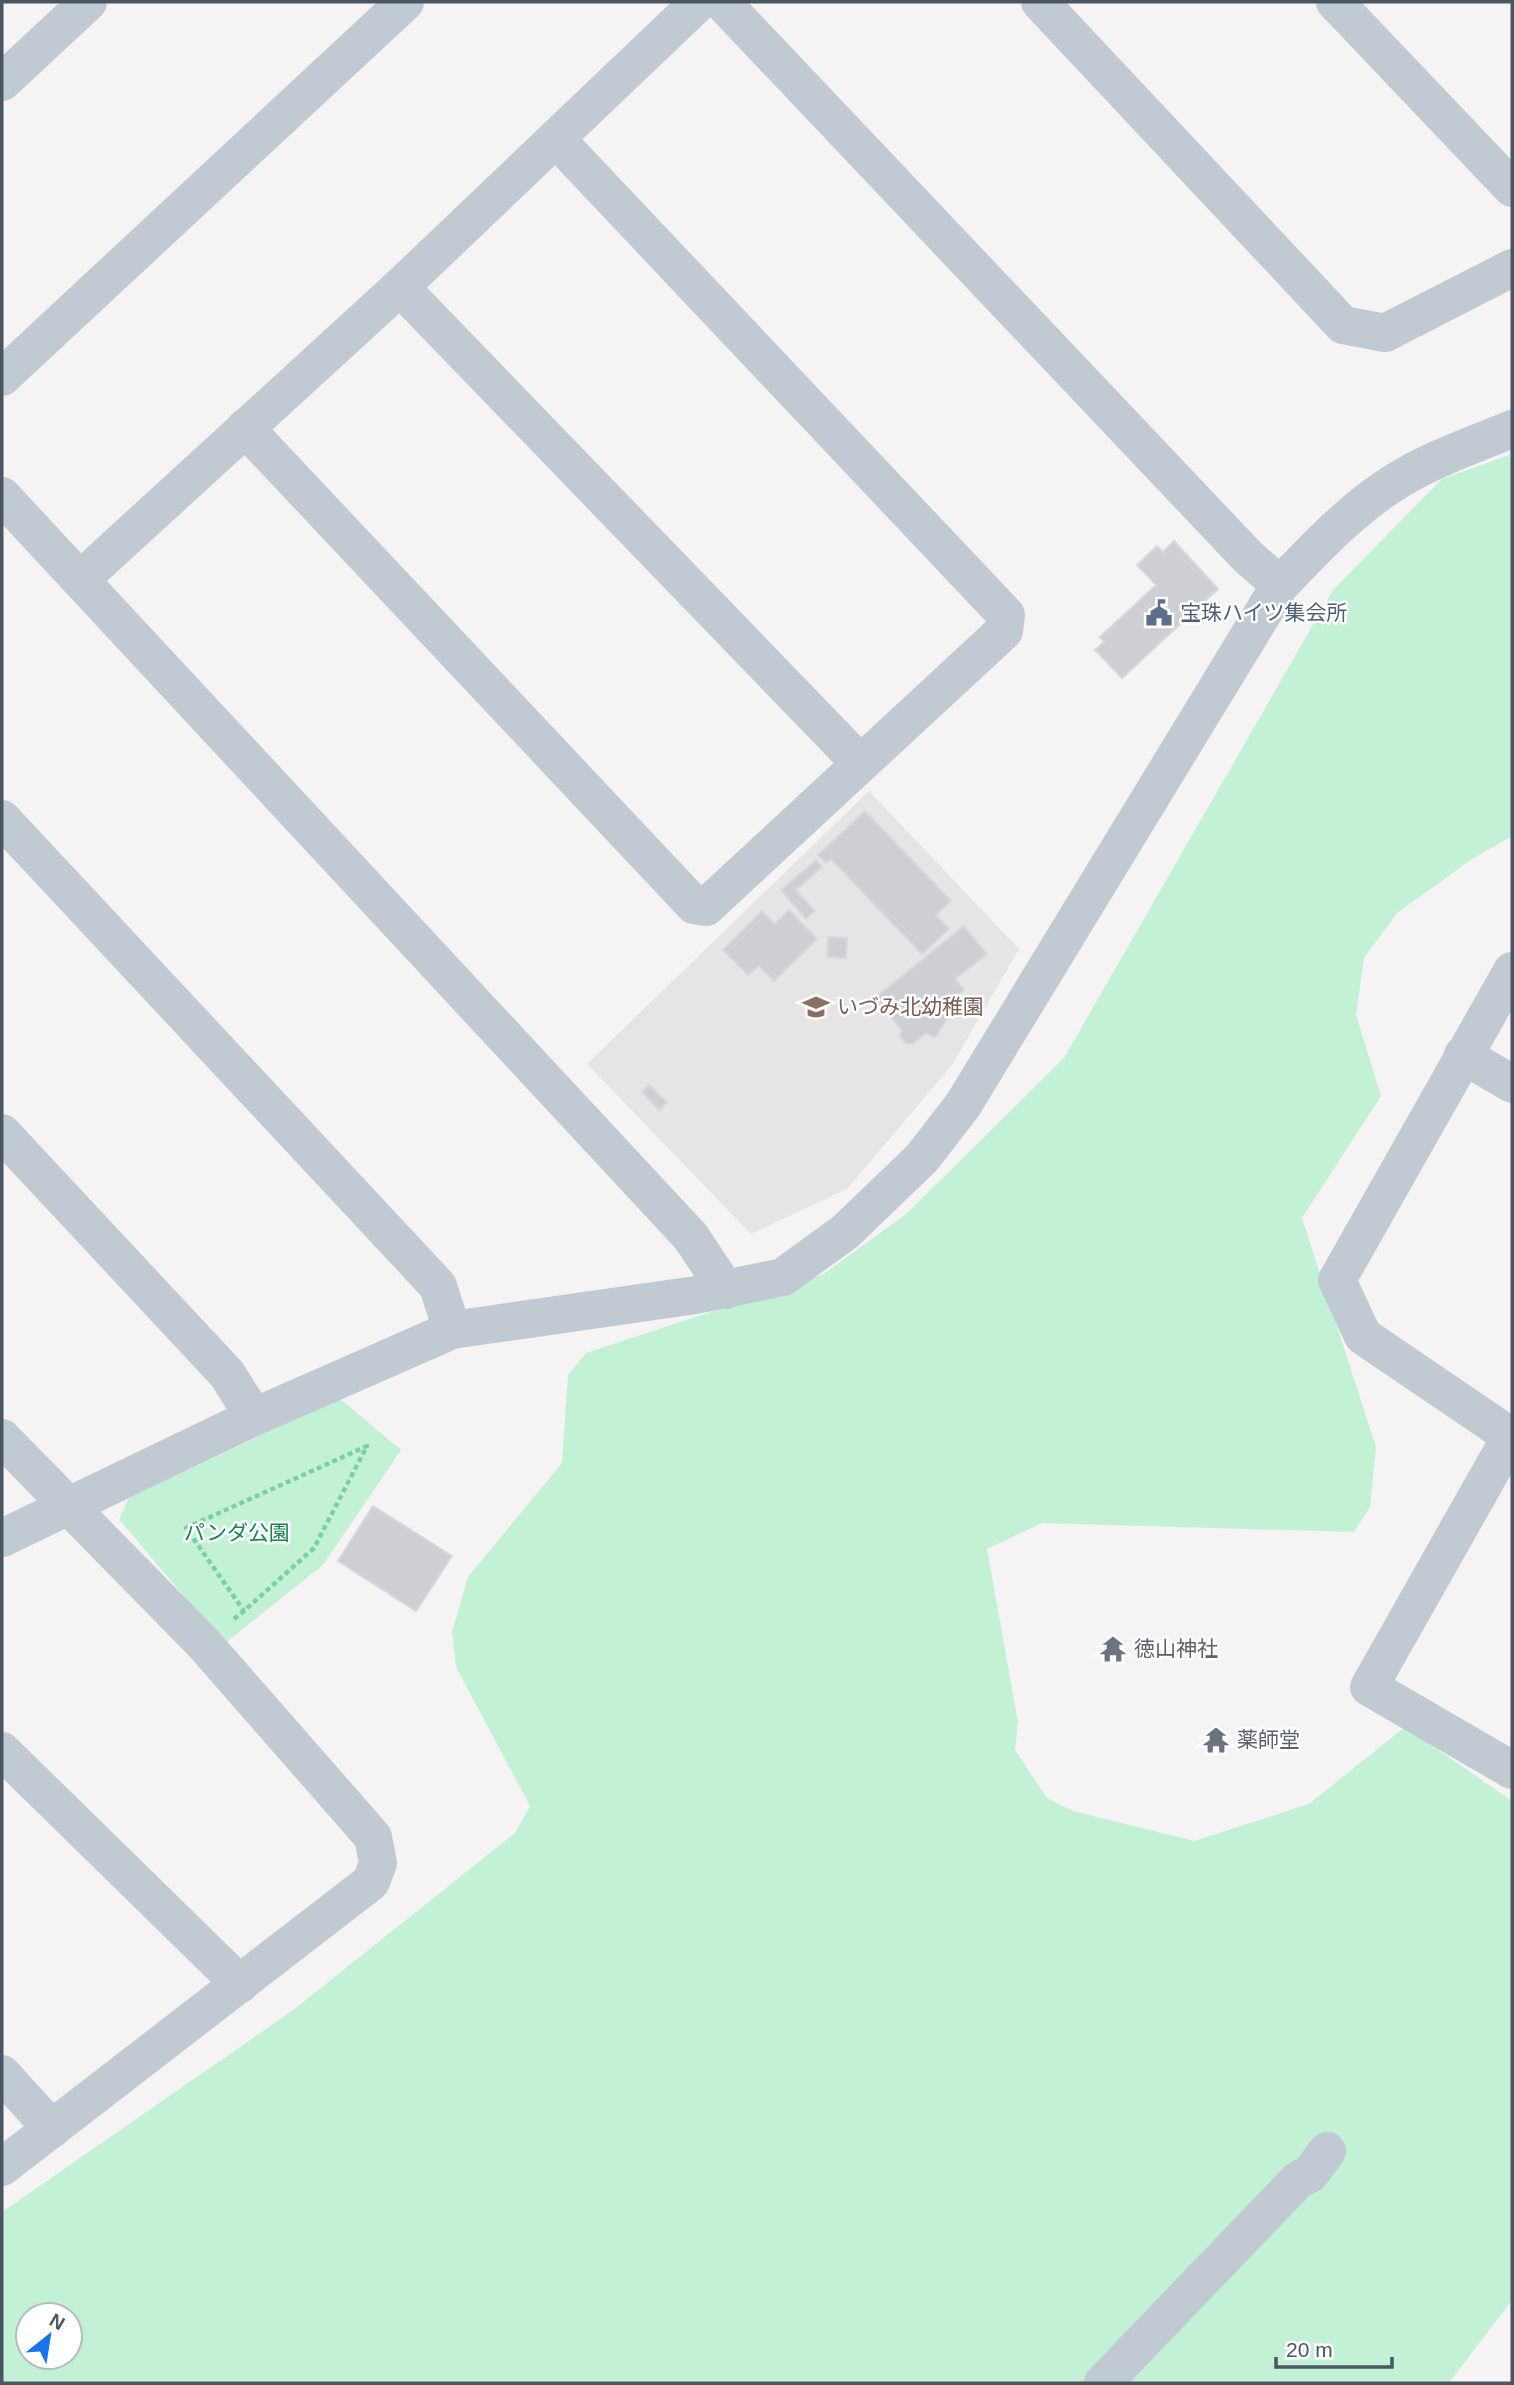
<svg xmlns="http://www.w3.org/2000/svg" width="1514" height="2385" viewBox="0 0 1514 2385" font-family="Arial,'Noto Sans JP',sans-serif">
<rect width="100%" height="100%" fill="#f5f3f3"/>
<polygon fill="#e6e4e5" points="869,791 1019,949 952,1065 847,1189 751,1234 587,1064"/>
<g fill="#c3f1d5" fill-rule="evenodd">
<path d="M1512,454V836L1472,859L1397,913L1364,958L1356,1015L1381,1096L1302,1218L1376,1447L1370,1507L1354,1532L1042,1523L987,1549L1018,1722L1015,1750L1047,1798L1073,1811L1194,1841L1309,1804L1405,1727L1512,1801V2300L1449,2383H2V2212L292,2011L515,1833L530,1806L456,1667L452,1632L468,1577L562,1463L568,1375L586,1353L822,1275L905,1215L1064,1058L1333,590L1442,479ZM28,2315H70V2357H28Z"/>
<polygon points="339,1398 401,1450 323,1565 224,1644 119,1519 129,1498"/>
</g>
<g fill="#cdcfd5" stroke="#d7d9de" stroke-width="2">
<polygon points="1174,541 1218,589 1122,678 1095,650 1104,642 1100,637 1156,585 1137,565 1157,546 1163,552"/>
<polygon points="865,811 951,901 936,915 949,929 922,954 831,859 826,863 818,855"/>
<polygon points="816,860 822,867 796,890 815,911 806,919 781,890"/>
<polygon points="789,910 817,939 774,981 759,966 748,975 723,950 762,911 775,924"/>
<polygon points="964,926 987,954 955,979 964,990 947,1004 952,1011 935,1038 926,1033 913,1044 905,1043 900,1036 902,1030 875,998"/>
<polygon points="828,937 847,938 846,958 827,957"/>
<polygon points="649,1085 667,1102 659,1110 642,1092"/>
<polygon points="373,1506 452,1556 416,1611 338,1561"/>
</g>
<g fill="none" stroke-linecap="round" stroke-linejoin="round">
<polyline stroke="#7ad0a6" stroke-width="4.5" stroke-dasharray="5 3.5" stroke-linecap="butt" points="234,1619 244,1611 314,1548 367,1446 186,1528 244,1611"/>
<g stroke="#c1cad2" stroke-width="38">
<polyline points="722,2 1248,557 1280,585"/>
<polyline points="1040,2 1343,325 1385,333 1512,268"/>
<polyline points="1335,2 1512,188"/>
<polyline points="2,82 88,2"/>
<polyline points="400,287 860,763"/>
<polyline points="2,377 405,2"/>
<polyline points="245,428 694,905 706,907 1004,631 1006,615 557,140"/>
<polyline points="2,496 691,1237 726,1290"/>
<polyline points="81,579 400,287 699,2"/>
<polyline points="2,819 438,1286 452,1330"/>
<polyline points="1512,971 1337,1280 1363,1336 1512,1437"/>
<polyline points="1463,1055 1512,1084"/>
<polyline points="2,1133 227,1374 254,1417"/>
<polyline points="1511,1436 1369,1687 1512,1770"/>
<polyline points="2,1438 204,1644 373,1837 378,1863 371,1882 2,2167"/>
<path d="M2,1538L254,1417L452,1330L696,1295L783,1277L845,1232L922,1158L963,1105L1280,585C1313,551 1346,515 1386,488C1424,462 1470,446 1512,429"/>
<polyline points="2,1751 240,1984"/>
<polyline points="2,2074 52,2129"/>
<polyline points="1103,2383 1298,2180 1310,2174 1327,2151"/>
</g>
</g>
<defs>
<g id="civic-bare" transform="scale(2.1)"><path d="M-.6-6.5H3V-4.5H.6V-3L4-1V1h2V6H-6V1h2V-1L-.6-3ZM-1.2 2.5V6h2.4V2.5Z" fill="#5c6f8a" stroke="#fff" stroke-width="2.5" paint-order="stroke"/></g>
<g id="school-bare" transform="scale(2.1)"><path d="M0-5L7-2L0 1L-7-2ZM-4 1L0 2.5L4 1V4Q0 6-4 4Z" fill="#8d6e63" stroke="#fff" stroke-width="2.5" paint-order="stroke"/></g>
<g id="temple-bare" transform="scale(2.1)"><path d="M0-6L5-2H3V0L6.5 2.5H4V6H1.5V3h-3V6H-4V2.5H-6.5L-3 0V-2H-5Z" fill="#6b7280" stroke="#fff" stroke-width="2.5" paint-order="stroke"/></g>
</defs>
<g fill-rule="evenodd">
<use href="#civic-bare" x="1159" y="613"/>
<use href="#school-bare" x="816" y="1007"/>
<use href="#temple-bare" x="1113" y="1649"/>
<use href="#temple-bare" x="1216" y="1740"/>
</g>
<g text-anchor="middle" stroke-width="5" stroke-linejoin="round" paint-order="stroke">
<g font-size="21" fill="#4e5e75" stroke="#fff" text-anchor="start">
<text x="1180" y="620">宝珠ハイツ集会所</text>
</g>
<g font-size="21" fill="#785e54" stroke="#fff" text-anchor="start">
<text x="837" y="1014">いづみ北幼稚園</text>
</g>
<g font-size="21" fill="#17864f" stroke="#fff">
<text x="237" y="1540">パンダ公園</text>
</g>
<g font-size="21" fill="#5b616d" stroke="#fff" text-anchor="start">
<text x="1134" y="1656">徳山神社</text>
<text x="1237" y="1747">薬師堂</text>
</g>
</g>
<rect width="1514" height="2385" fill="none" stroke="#4a5661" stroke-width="7"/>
<g transform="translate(49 2336) rotate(30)"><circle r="33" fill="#ffffff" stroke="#b7bbc0" stroke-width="2"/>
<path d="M0-5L12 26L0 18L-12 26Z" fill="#1a73e8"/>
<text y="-10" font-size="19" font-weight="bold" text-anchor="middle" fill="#4a5661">N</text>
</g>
<path d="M1276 2357v10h116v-10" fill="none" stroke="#4a5661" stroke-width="3.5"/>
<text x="1286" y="2357" font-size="21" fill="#4a5661" stroke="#ffffff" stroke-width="5" paint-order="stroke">20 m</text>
</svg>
